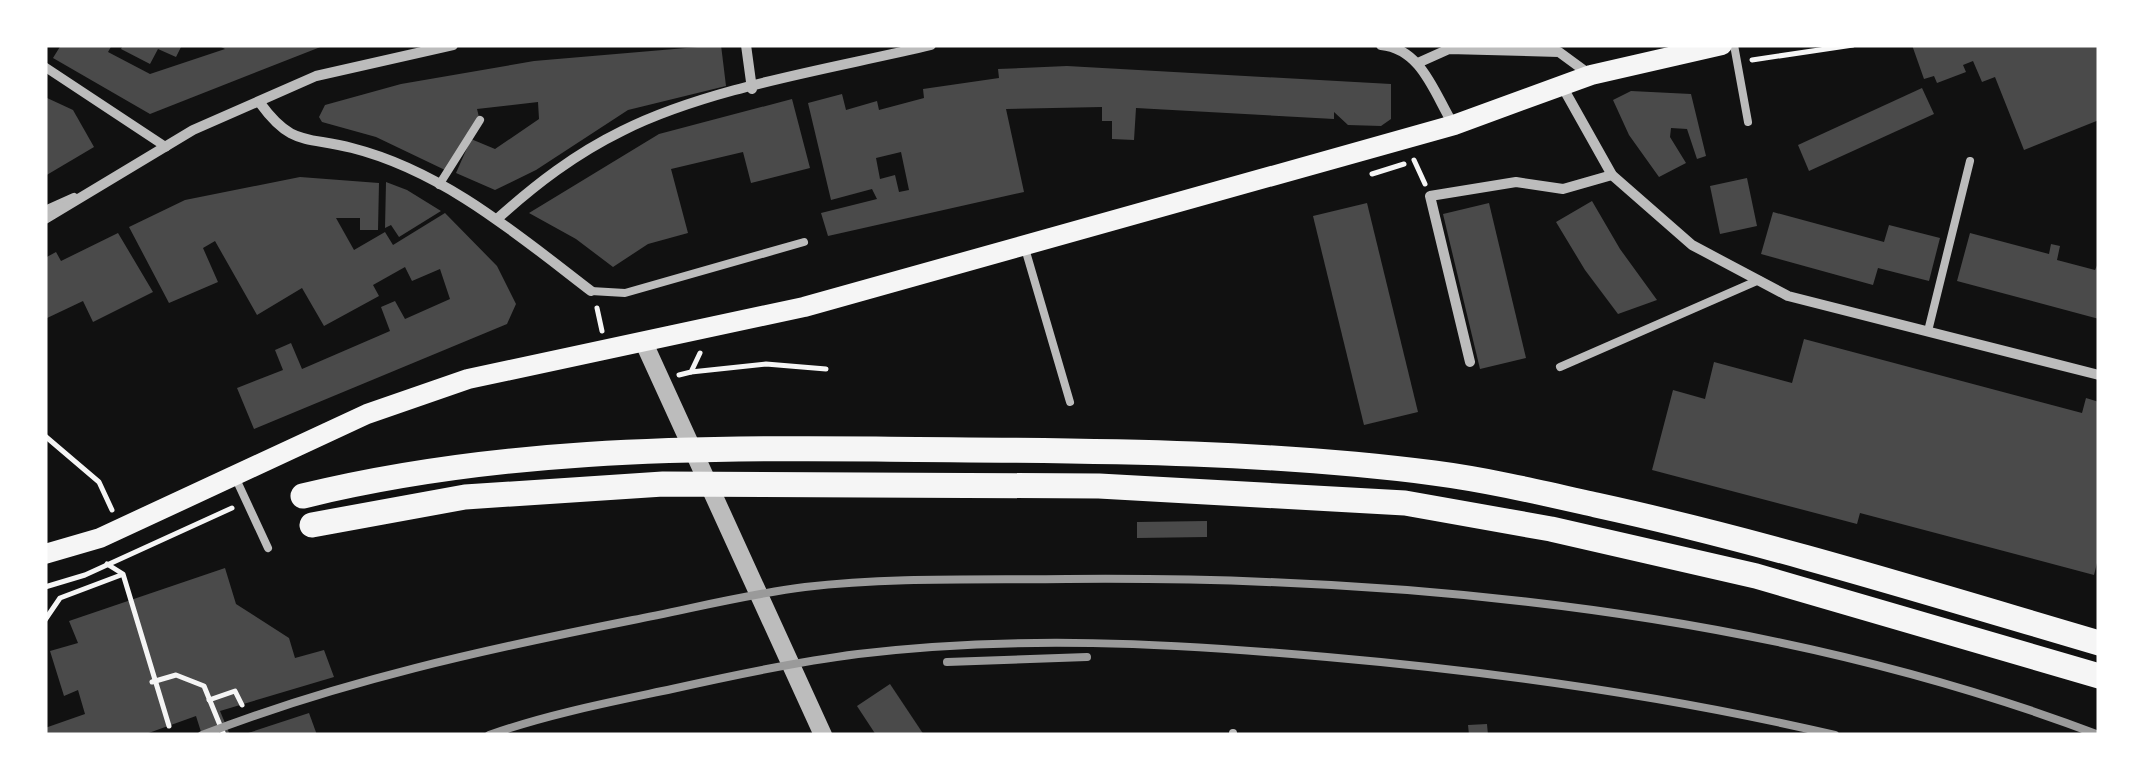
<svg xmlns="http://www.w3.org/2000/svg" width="2144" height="780" viewBox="0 0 2144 780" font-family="Cabin,sans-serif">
<rect width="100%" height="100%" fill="#111"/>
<g fill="#4a4a4a" fill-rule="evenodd">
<polygon points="61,45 112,45 108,52 150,74 225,49 217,45 323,46 150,114 53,58"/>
<polygon points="123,45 182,45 176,57 158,49 150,64 121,49"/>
<polygon points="721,45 726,86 628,110 536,170 495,190 456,173 471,139 495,149 539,119 538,102 477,109 479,117 445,170 376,137 322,122 319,117 325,105 401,84 534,61"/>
<polygon points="1912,45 2099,45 2099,120 2024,150 1995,77 1982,82 1973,61 1963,65 1966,72 1937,83 1934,76 1924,79"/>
<path d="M1067,66L1391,84V119L1381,126L1348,125L1334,112V119L1136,108L1134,140L1112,139V121H1102V107L1006,109L1024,192L828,236L821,213L877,199L872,189L831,200L808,103L842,94L846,110L877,101L879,110L924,98L923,89L999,78L998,69ZM901,152L909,190L899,192L895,175L880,179L876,158Z"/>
<polygon points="1922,88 1934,114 1809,171 1798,145"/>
<polygon points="1631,91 1691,94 1706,156 1697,159 1687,129 1671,128 1670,137 1686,163 1659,177 1629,135 1613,100"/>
<polygon points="45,97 73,110 94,147 45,176"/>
<polygon points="792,99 810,168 751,183 743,152 671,169 688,233 648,244 613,267 576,239 529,213 659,134"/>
<polygon points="300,177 379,183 378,230 360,230 360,218 336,218 354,250 385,232 393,245 445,213 497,266 516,304 507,324 254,429 237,388 283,370 275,350 291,343 302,369 390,331 381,307 395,301 405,319 450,299 440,269 412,281 405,267 373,285 379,296 324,326 302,288 257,315 215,241 203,248 218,282 169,303 129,227 185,200"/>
<polygon points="1747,178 1757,226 1720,234 1710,186"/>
<polygon points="386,182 407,190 441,211 399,237 391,225 385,228"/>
<polygon points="1592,201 1620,249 1657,300 1618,314 1585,270 1556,222"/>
<polygon points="1367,203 1418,412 1364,425 1313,216"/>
<polygon points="1489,203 1526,358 1480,369 1443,214"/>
<polygon points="1773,212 1884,242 1889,225 1940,238 1929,281 1878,268 1873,285 1761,254"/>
<polygon points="118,233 153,292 93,322 83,301 45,319 45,258 56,252 61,261"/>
<polygon points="1970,233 2049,254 2051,244 2060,246 2057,260 2095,270 2099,261 2099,319 1957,281"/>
<polygon points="1804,339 2082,413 2086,398 2099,402 2099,555 2094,575 1860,513 1857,524 1652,470 1673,390 1705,399 1714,362 1792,383"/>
<polygon points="1207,521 1207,537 1137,538 1137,522"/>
<polygon points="225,568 236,604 289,638 295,658 324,650 334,677 220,711 230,735 202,735 196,716 143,735 45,735 45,728 85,714 78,690 64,696 50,651 78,643 69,621"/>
<polygon points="890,684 924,735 876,735 857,706"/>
<polygon points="309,713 317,735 245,735 245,734"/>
<polygon points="1487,724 1488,735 1469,735 1468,725"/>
</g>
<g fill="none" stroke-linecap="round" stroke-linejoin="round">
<g stroke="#f5f5f5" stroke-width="5">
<polyline points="1752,60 1853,45"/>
<polyline points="1414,160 1425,184"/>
<polyline points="1372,174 1404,164"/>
<polyline points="597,308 602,331"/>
<polyline points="691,372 766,364 826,369"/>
<polyline points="679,375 691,372 700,353"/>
<polyline points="45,436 99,482 112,510"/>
<polyline points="107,564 123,574 169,726"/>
<polyline points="45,587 85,575 232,508"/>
<polyline points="45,620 60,598 121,575"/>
<polyline points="152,682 176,675 204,686 224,735"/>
<polyline points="209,700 235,691 242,705"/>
</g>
<g stroke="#bcbcbc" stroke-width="8">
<polyline points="1734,45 1748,122"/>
<polyline points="439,185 480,120"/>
<polyline points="45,210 74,197"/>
<polyline points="1024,245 1070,402"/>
<polyline points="591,291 625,293 804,242"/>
<polyline points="1928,331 1970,161"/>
<polyline points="1560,367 1759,280"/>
<polyline points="236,479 268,548"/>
<polyline points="1233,733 1233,735"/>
</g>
<polyline stroke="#bcbcbc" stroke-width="9" points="45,67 166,147"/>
<g stroke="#bcbcbc" stroke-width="10">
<polyline points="746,45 752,89"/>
<path d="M1381,45C1422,49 1434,93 1453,124"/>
<polyline points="1420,62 1449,49 1559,52 1589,74"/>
<polyline points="1562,86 1612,175 1692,245 1788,296 2099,375"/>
<path d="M260,103C292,147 306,136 352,148C443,171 518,235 591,291"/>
<polyline points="45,219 193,130 316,76 453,45"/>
<path d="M497,219C536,184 575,154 622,131C709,87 836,68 931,45"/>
<polyline points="1470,362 1430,196 1516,182 1563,189 1612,175"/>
</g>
<polyline stroke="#bcbcbc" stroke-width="18" points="644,343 823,735"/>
<polyline stroke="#f5f5f5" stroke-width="20" points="45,554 100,538 367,414 468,379 804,307 1454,125 1591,75 1722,45"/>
<g stroke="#f5f5f5" stroke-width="25">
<path d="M303,496C491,450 683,447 876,449C1062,451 1250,449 1434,473C1488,480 1543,493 1596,505C1766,542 1932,594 2099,643"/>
<polyline points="312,525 465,497 663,484 1099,486 1405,503 1551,529 1756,576 2099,676"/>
</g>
<g stroke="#9a9a9a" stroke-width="8">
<polyline points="947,662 1087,657"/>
<path d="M202,735C341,681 487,649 633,620C690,609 748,594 805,587C892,577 980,580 1067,579C1410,576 1776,612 2099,735"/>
<path d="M489,735C548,714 611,702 672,689C734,675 795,662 858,654C1015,635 1170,643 1327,657C1498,672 1668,696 1835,735"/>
</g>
</g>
<rect width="2144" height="780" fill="none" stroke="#ffffff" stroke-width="95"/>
</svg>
